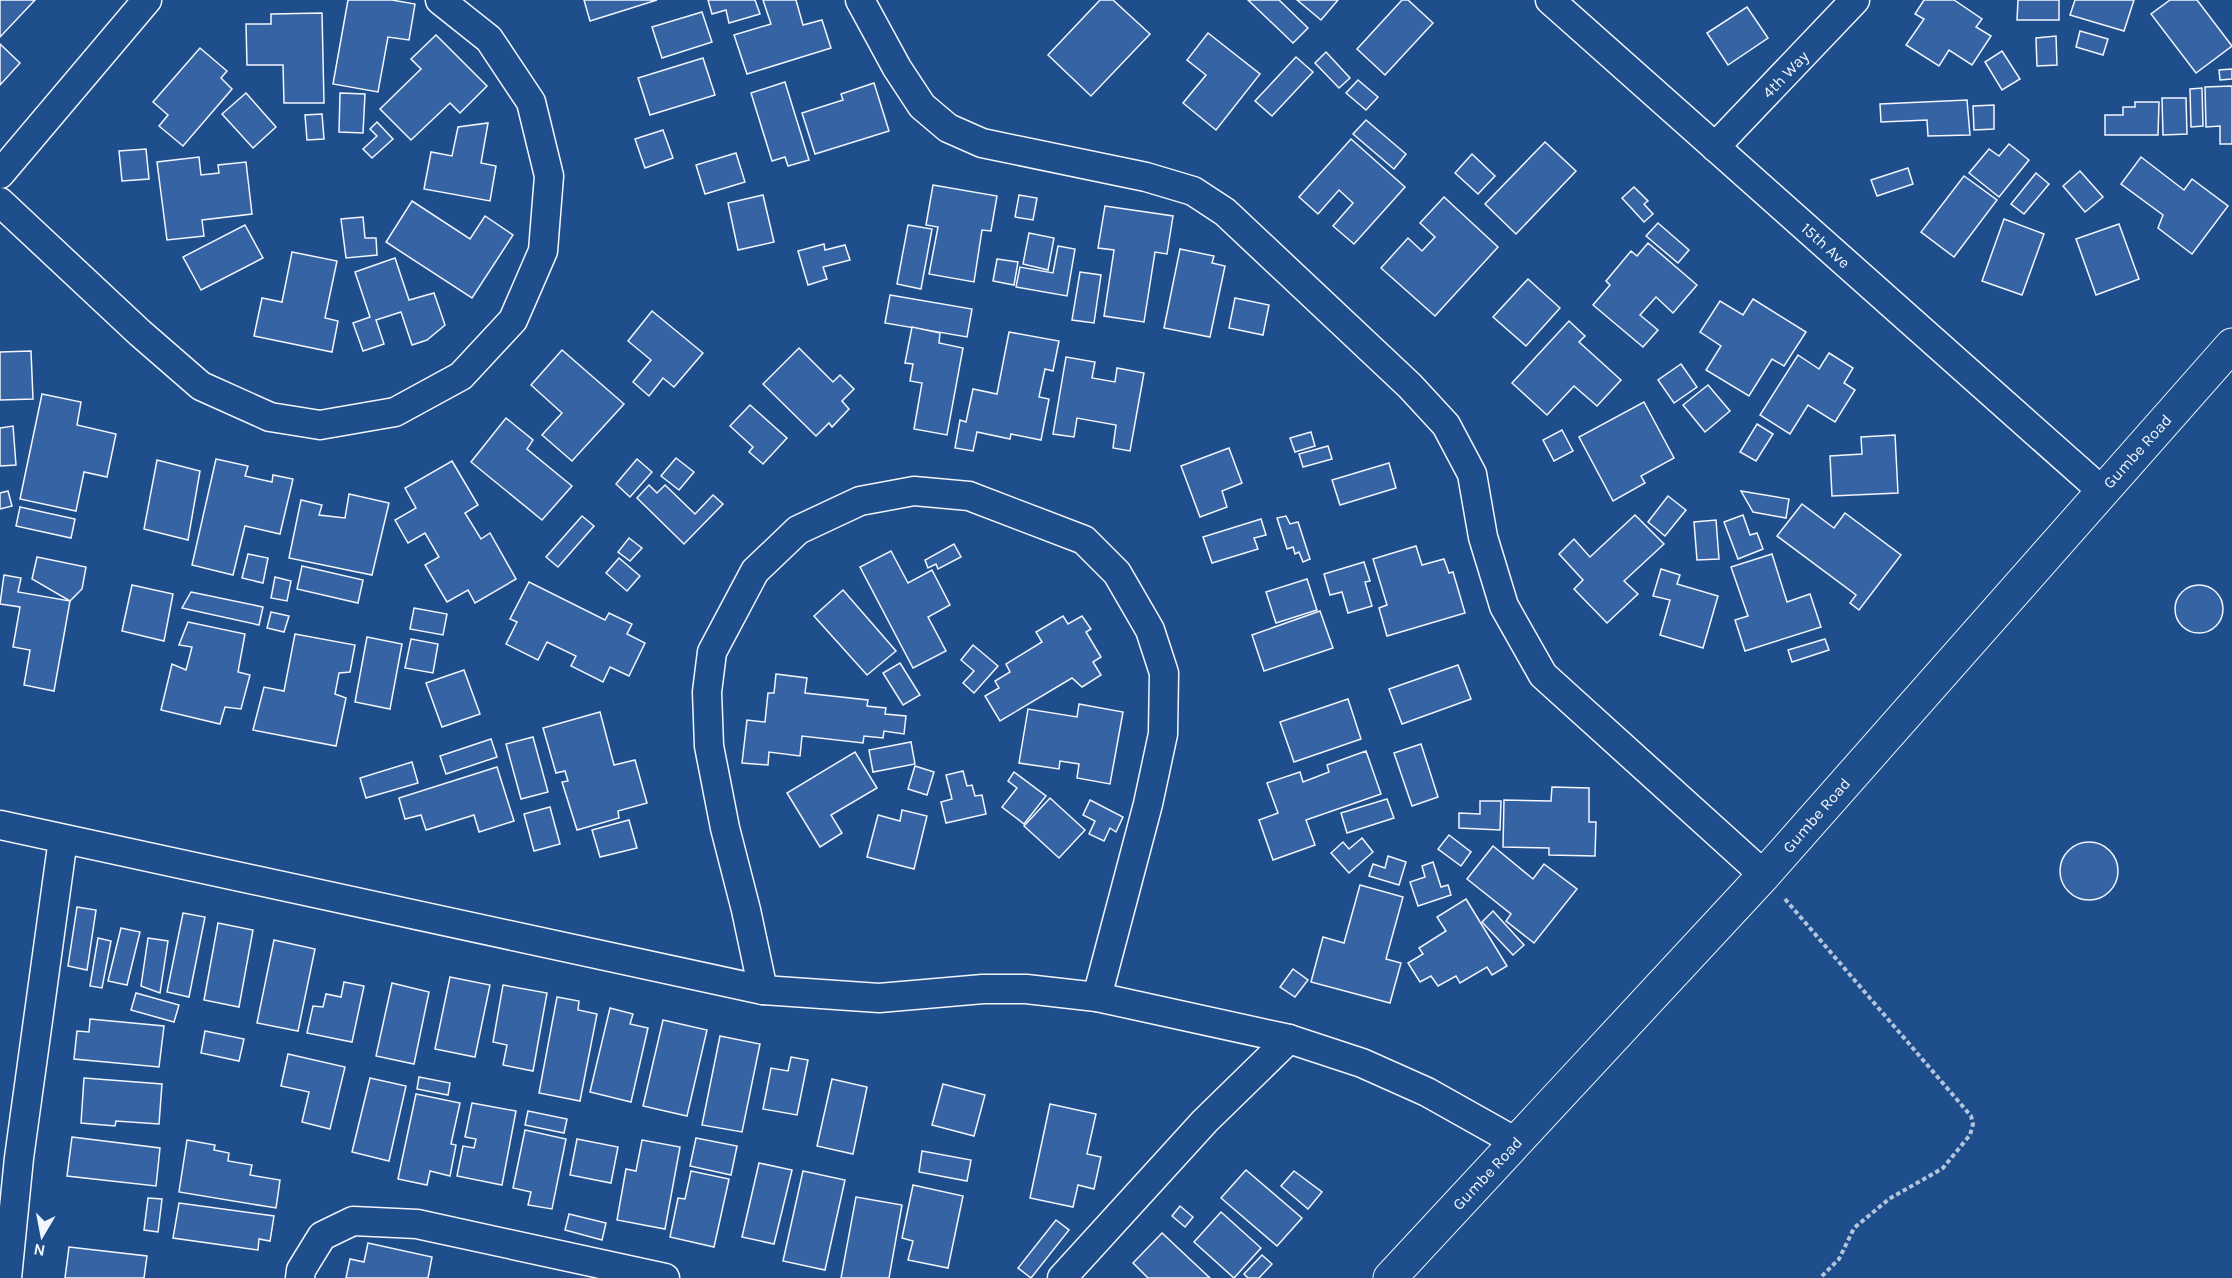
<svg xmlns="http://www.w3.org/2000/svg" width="2232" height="1278" viewBox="0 0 2232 1278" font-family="Karla,sans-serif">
<rect width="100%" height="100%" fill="#1f4e8c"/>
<g fill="#3563a3" stroke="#f2f6ff" stroke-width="1.5">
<polygon points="0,0 35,0 0,37"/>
<polygon points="348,0 392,0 415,4 409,40 388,37 378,92 333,84"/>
<polygon points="584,0 657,0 590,21"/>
<polygon points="708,0 755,0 760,14 729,23 726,10 712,14"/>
<polygon points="763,0 796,0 803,25 822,20 831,48 747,74 734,35 771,24"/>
<polygon points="1100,0 1113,0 1150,34 1091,96 1048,55"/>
<polygon points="1248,0 1279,0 1308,28 1293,43"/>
<polygon points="1297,0 1338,0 1321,20"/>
<polygon points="1402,0 1408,0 1433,23 1385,75 1357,49"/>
<polygon points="1924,0 1954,0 1982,19 1976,27 1991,36 1972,65 1949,50 1939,66 1906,45 1924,19 1915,14"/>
<polygon points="2018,0 2059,0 2059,20 2017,20"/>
<polygon points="2075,0 2134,0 2124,31 2070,15"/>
<polygon points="2170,0 2197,0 2232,46 2196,73 2151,14"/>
<polygon points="1747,7 1768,38 1728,65 1707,33"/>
<polygon points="702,12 712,42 662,58 652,27"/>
<polygon points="322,13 324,103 284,103 283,65 247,65 246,24 271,24 271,14"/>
<polygon points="2080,31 2108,39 2103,55 2076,47"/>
<polygon points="1208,33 1260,74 1216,130 1183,103 1206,75 1187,60"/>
<polygon points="436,35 487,86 460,113 450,103 411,140 380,109 421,69 411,59"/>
<polygon points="2056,36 2057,65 2037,66 2036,38"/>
<polygon points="0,44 20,63 0,85"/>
<polygon points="200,48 227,71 221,78 232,89 183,146 159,126 168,115 153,102"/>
<polygon points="2002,51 2020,79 2002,90 1985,62"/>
<polygon points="1326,52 1350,78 1339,88 1315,63"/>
<polygon points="1296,57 1313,72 1272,116 1255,101"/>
<polygon points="703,58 715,95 650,115 638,78"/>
<polygon points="2232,69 2232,79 2220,80 2219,70"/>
<polygon points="1358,80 1378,97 1366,110 1346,93"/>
<polygon points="785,82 809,160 788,166 785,157 772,161 751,93"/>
<polygon points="874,83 889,131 815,154 802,113 843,100 841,94"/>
<polygon points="2232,86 2232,144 2220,144 2220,126 2206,127 2205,87"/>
<polygon points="2202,88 2203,126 2191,127 2190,89"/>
<polygon points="246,93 276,127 253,148 222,114"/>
<polygon points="340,93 365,94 363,133 339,132"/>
<polygon points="2162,98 2186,98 2187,134 2163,135"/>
<polygon points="1967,100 1970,135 1928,136 1927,120 1881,122 1880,104"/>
<polygon points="2135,102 2159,102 2158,135 2105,135 2105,115 2123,115 2123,107 2135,107"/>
<polygon points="1994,105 1994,129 1974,130 1973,106"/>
<polygon points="322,114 324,139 307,140 305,115"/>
<polygon points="1366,120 1406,154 1394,169 1353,134"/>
<polygon points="377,122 393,139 372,158 363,149 377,136 370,129"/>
<polygon points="488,123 481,163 496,166 490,201 424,189 431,152 452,156 458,127"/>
<polygon points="663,130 673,158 645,168 635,139"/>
<polygon points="1351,139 1405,187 1354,244 1333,226 1353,203 1339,190 1318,214 1299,197"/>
<polygon points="1545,142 1576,171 1516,234 1485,204"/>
<polygon points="2009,144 2029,160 1999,197 1969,173 1989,149 1999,156"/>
<polygon points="146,149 149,179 122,181 119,151"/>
<polygon points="736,153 745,182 705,194 696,165"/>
<polygon points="1472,154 1495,176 1478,194 1455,173"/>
<polygon points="199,157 201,175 219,173 218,165 246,162 252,214 202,220 204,236 167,240 157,162"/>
<polygon points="2141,157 2184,190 2192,179 2228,206 2192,254 2158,228 2163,215 2121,184"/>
<polygon points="1908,168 1913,184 1877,196 1871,180"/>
<polygon points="2080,171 2103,197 2085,212 2063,186"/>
<polygon points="2036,173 2049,184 2024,214 2011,204"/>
<polygon points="1964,176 1997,200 1954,257 1921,232"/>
<polygon points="933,185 997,196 991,231 982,230 974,282 929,274 938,227 926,225"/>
<polygon points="1634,187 1648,201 1644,204 1653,214 1644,222 1622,198"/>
<polygon points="763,195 774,242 738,250 728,203"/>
<polygon points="1019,195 1037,198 1033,220 1015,217"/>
<polygon points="1444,197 1498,247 1435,316 1381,268 1408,238 1422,251 1435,237 1420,223"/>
<polygon points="412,201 470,239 485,216 513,235 472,298 386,242"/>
<polygon points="1105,206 1173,216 1167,254 1155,252 1144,322 1104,316 1114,250 1098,248"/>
<polygon points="363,217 365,238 376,238 377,255 346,258 341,219"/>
<polygon points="2004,219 2044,234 2022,295 1982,281"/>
<polygon points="1658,223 1689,250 1678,263 1646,236"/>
<polygon points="2119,224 2139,279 2096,295 2076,239"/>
<polygon points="245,225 263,258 201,290 183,257"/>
<polygon points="908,225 932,229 921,289 897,284"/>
<polygon points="1029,233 1054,238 1048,270 1023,264"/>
<polygon points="1648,243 1697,285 1673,313 1656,297 1640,315 1658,330 1643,347 1593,305 1610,285 1606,281 1631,251 1637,256"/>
<polygon points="824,244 825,250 845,245 850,260 823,267 827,279 808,285 798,251"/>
<polygon points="1058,246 1075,249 1067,296 1016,287 1020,267 1053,273"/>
<polygon points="1180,249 1214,256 1212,263 1225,266 1210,337 1164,328"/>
<polygon points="292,252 337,261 325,318 338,321 332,352 254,336 262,298 282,302"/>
<polygon points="395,258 409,300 434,293 445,325 427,340 412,345 401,312 376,320 384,344 363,351 353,323 370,317 355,272"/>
<polygon points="997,259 1018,262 1014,285 993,281"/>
<polygon points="1080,272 1101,275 1094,323 1072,320"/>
<polygon points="1528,279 1560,308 1526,346 1493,317"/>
<polygon points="890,295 972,309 967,337 885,323"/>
<polygon points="1235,298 1269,305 1263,335 1229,328"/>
<polygon points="1753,299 1806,332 1784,366 1772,359 1749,396 1706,370 1721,346 1700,332 1720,301 1743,315"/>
<polygon points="652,311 703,353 674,387 663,378 649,396 633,382 651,360 628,341"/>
<polygon points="1569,321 1585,336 1579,342 1621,380 1597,406 1574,386 1547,415 1512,383"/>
<polygon points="912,327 940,333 939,343 963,348 947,435 914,429 922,383 910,381 913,364 905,363"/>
<polygon points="1009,332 1059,341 1053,371 1045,369 1039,397 1049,399 1041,440 1011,434 1010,439 977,432 973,451 955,448 960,420 966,422 973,389 997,394"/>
<polygon points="799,348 833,382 840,375 854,389 842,401 849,409 832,427 829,423 816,436 763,384"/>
<polygon points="562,350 624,404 572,461 542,435 562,413 531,385"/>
<polygon points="31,351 33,399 0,400 0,352"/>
<polygon points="1829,353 1853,368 1844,383 1855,390 1835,422 1808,405 1790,434 1760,415 1798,355 1819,369"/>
<polygon points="1066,357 1095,362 1092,378 1115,382 1117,368 1144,373 1130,451 1113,448 1116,425 1077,418 1074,437 1053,434"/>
<polygon points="1681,364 1697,387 1674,403 1658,380"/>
<polygon points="1708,385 1730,411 1705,432 1683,405"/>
<polygon points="42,394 81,402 77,425 116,434 107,477 84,472 76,511 20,499"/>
<polygon points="1644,402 1674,458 1641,476 1645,483 1613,501 1579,437"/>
<polygon points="750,405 787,438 763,464 749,452 753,447 730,426"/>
<polygon points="506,418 533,440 527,449 572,486 542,520 471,462"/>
<polygon points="1757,424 1773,434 1756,461 1740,452"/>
<polygon points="13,426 16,465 0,466 0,428"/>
<polygon points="1562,430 1573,451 1554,461 1543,440"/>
<polygon points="1311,432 1315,446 1295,452 1290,438"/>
<polygon points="1895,435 1898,493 1832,496 1830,456 1862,454 1861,437"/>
<polygon points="1328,446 1332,459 1303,467 1299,454"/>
<polygon points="1229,448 1242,483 1222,491 1227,507 1200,517 1181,466"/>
<polygon points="676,458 694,472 679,490 661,476"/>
<polygon points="216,459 248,466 245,476 272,482 273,475 293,479 280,534 245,526 233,575 192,565"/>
<polygon points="637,459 652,472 630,497 616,484"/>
<polygon points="157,460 200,471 188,540 144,529"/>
<polygon points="452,461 478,505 465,513 481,539 490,533 516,579 475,603 468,590 447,602 425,565 439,557 425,533 408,543 395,520 416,508 405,488"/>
<polygon points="1389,463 1396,488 1340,505 1332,480"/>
<polygon points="649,485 657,493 665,485 695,514 713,495 723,504 684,544 637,498"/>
<polygon points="8,491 12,506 0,509 0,493"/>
<polygon points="1741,491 1789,499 1786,518 1753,512"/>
<polygon points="349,494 389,503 372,575 289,558 301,500 322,505 319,515 345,518"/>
<polygon points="1668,496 1686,510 1665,536 1648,522"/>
<polygon points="1802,504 1834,528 1845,513 1901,555 1859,610 1850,603 1856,595 1777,536"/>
<polygon points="20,507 75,519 71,538 16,526"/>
<polygon points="1635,515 1664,544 1624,581 1638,594 1607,623 1574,589 1583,580 1559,554 1574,539 1590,557"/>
<polygon points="1743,515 1750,535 1757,533 1763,549 1738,559 1724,522"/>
<polygon points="582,516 594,526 558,567 546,557"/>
<polygon points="1286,516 1290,524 1298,522 1310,559 1303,562 1299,552 1295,554 1293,547 1287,549 1277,518"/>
<polygon points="1261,519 1266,535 1254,538 1258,549 1212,563 1203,537"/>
<polygon points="1716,520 1719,559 1697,560 1694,522"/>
<polygon points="629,538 642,548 630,561 618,552"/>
<polygon points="954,544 961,557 938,569 936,564 928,568 925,560"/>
<polygon points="1416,546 1422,565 1444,559 1449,573 1453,572 1465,613 1387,636 1379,608 1387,605 1373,559"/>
<polygon points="891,551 908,583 932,570 950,605 928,617 946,651 913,668 860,567"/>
<polygon points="248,554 268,558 263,583 242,578"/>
<polygon points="1772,554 1787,602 1810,594 1821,627 1745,651 1735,620 1748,616 1731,567"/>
<polygon points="37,557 86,567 82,589 70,601 32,579"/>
<polygon points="619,558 640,576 627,591 606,573"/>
<polygon points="1364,562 1370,581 1365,582 1372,606 1348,613 1342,592 1330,595 1324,574"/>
<polygon points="302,566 363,580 358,603 297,589"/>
<polygon points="1661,569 1680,575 1677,584 1718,596 1703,648 1660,635 1670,600 1653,596"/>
<polygon points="4,575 21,578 18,592 70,601 54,691 24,685 30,650 13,647 20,607 0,604"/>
<polygon points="275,577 291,581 287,601 271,598"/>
<polygon points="1307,579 1317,610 1276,623 1266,592"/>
<polygon points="529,582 605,620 609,613 632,624 627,634 645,643 629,676 610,667 603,682 571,666 576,656 547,642 538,660 506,644 517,622 510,619"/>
<circle cx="2199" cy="609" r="24"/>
<polygon points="132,585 173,594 164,641 122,631"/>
<polygon points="843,590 896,651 867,675 814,616"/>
<polygon points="191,592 263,607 259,625 182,608"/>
<polygon points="414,608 447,614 443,635 410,629"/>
<polygon points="1320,611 1333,648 1264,671 1252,635"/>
<polygon points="271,612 289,616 284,632 267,628"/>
<polygon points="1063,616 1068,624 1082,616 1091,629 1086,632 1101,657 1093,662 1101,675 1082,687 1072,678 1000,721 985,696 999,688 995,681 1010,672 1006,664 1042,642 1036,632"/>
<polygon points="188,622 245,634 238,672 250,675 241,709 225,707 220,724 161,710 172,664 186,670 192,647 179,645"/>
<polygon points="295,634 355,645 350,672 339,673 335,694 346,698 336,746 253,730 264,687 284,691"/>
<polygon points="367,637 402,644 390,709 355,702"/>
<polygon points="411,639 438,644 433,673 405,668"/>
<polygon points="1825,639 1829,650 1792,662 1788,650"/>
<polygon points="973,645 998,666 974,693 963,683 974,671 961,660"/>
<polygon points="900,663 920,695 903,705 883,673"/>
<polygon points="1458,665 1471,699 1402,724 1389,689"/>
<polygon points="464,670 480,714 442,727 426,683"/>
<polygon points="776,674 807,678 805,693 868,700 867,706 886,708 885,714 906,716 904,734 884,731 883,738 864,736 863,743 802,736 800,756 769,752 768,765 742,763 747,720 765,722 768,693 774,693"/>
<polygon points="1348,699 1361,739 1294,762 1280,722"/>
<polygon points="1079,704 1123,712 1110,784 1077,778 1079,764 1060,761 1059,769 1019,763 1028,709 1077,717"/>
<polygon points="600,712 614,765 635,760 647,803 618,811 619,818 577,830 562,782 568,781 565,771 556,773 543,728"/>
<polygon points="533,737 548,792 521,799 506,744"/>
<polygon points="491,739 497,757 446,774 440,756"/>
<polygon points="911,742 915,764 873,772 869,750"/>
<polygon points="1421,744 1438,797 1412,806 1394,753"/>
<polygon points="1366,751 1381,794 1306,820 1315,845 1273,860 1259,820 1278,813 1267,783 1300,772 1303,782 1329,772 1327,765"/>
<polygon points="855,752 877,788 831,815 842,833 820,847 787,793"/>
<polygon points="412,762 418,783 366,798 360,778"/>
<polygon points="915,766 934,772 927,795 908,789"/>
<polygon points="497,767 514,821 479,832 474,815 426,830 421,815 405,819 399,798"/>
<polygon points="963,771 967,786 972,785 975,796 982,795 986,814 946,823 941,802 952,799 946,775"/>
<polygon points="1014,772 1046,796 1024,824 1002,807 1017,788 1008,781"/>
<polygon points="1552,787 1589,788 1589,822 1596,822 1595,856 1549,855 1549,848 1503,847 1504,800 1551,801"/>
<polygon points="1050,798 1085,830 1059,858 1024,826"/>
<polygon points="1387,799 1394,818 1347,833 1341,813"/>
<polygon points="1090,800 1123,817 1116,832 1110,828 1104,841 1089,834 1095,821 1083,815"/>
<polygon points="1480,801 1501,801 1500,830 1459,828 1459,813 1480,814"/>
<polygon points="550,807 560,844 534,851 524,814"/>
<polygon points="902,810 927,816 914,869 867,857 878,815 900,821"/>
<polygon points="629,820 637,848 600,857 592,830"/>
<polygon points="1449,835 1471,852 1461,866 1438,849"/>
<polygon points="1362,838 1373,852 1349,873 1331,853 1343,842 1349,849"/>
<circle cx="2089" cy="871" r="29"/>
<polygon points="1493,846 1533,879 1544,864 1577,889 1534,943 1506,921 1511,914 1467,879"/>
<polygon points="1388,856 1406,862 1399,885 1369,876 1373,864 1385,868"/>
<polygon points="1433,862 1441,887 1448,885 1451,895 1418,906 1410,882 1425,877 1422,866"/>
<polygon points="1360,885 1403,897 1386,959 1401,963 1390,1003 1311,982 1323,937 1344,943"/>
<polygon points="1466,899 1507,966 1492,975 1487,967 1460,983 1456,976 1438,986 1431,976 1420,982 1408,963 1423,954 1419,948 1446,931 1437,917"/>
<polygon points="77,907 96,910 87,970 68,966"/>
<polygon points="1493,911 1524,945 1513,955 1482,922"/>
<polygon points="183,913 205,917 189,997 167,992"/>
<polygon points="218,923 253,930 239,1007 204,1000"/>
<polygon points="121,928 140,932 127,985 108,981"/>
<polygon points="98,938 111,941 102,988 90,986"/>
<polygon points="148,938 168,941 160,993 141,986"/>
<polygon points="274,940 315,949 298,1031 257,1023"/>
<polygon points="1293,969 1308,980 1295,997 1280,987"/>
<polygon points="450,977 490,985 475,1057 435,1049"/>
<polygon points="344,982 364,986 352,1042 307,1033 313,1006 323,1007 326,994 341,997"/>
<polygon points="392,983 429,992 414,1064 376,1056"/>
<polygon points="503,985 547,993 533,1071 503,1065 507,1045 493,1042"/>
<polygon points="136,993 179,1005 174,1022 131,1010"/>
<polygon points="557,997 579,1001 578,1010 597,1014 580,1101 539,1093"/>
<polygon points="610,1008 633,1014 630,1024 648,1028 631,1102 590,1092"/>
<polygon points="90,1019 164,1026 159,1067 74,1059 77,1031 89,1032"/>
<polygon points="663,1020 707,1030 687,1116 643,1106"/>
<polygon points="205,1031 244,1039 239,1061 201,1053"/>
<polygon points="720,1036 760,1044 742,1132 702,1125"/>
<polygon points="288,1054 345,1067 330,1129 302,1122 309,1092 281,1086"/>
<polygon points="791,1057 808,1060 797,1115 763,1109 771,1068 788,1071"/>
<polygon points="419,1077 450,1083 448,1095 417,1089"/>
<polygon points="84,1078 162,1084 159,1124 116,1121 115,1126 81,1123"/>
<polygon points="370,1078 406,1086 389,1161 352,1152"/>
<polygon points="832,1079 867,1087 853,1154 817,1146"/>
<polygon points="943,1084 985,1095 974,1136 932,1125"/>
<polygon points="416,1094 460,1103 451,1144 456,1145 450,1176 430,1171 427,1185 398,1179"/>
<polygon points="472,1103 516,1111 502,1185 457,1176 463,1146 474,1148 476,1139 465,1137"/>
<polygon points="1050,1104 1096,1114 1087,1154 1101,1157 1094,1189 1078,1185 1073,1207 1030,1198"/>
<polygon points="528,1111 567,1119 564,1133 525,1125"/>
<polygon points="525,1130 566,1139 552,1209 528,1205 531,1192 513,1188"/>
<polygon points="72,1137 160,1148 156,1186 67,1176"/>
<polygon points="696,1138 737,1146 731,1175 690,1166"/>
<polygon points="577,1139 618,1147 611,1183 570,1175"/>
<polygon points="187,1140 215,1145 214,1150 229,1153 228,1161 252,1165 250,1175 280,1180 276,1208 179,1192"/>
<polygon points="642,1140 680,1147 665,1229 617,1220 626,1169 636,1171"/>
<polygon points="922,1151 971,1160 967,1181 919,1172"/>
<polygon points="759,1163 792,1170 774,1244 742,1237"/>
<polygon points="1246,1170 1302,1218 1277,1246 1221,1198"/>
<polygon points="691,1171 729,1179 714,1247 670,1237 678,1198 685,1199"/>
<polygon points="803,1171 845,1180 825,1270 783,1261"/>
<polygon points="1294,1171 1322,1192 1308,1209 1281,1186"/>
<polygon points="913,1185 963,1196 948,1268 908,1260 913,1241 902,1238"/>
<polygon points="856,1197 902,1205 889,1278 841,1278"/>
<polygon points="148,1198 162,1199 158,1232 144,1230"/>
<polygon points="179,1203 274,1216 270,1241 259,1239 258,1250 173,1238"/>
<polygon points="1180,1206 1193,1217 1185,1227 1172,1216"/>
<polygon points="1221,1212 1261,1248 1234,1278 1194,1242"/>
<polygon points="569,1214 606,1223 602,1240 565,1230"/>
<polygon points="1056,1220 1069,1230 1031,1278 1018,1268"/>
<polygon points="1162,1233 1210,1278 1148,1278 1133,1263"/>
<polygon points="368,1243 432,1257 428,1278 346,1278 350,1259 364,1262"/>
<polygon points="69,1247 147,1256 144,1278 65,1278"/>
<polygon points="1262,1255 1272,1264 1259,1278 1248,1278 1244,1274"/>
</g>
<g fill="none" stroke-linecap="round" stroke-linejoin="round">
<g stroke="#f2f6ff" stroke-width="31">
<g id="street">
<polyline points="860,0 897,68 922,106 948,128 982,143 1146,177 1193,191 1225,212 1410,386 1446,425 1472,474 1483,537 1504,606 1543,675 1764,875"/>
<polyline points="1550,0 2101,490"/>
<polyline points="1715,147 1855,0"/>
<polyline points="0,174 147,0"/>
<polyline points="0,202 140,333 201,386 270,417 320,425 395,412 461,376 513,320 543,251 549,176 531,102 489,39 440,0"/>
<polyline points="0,825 763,990 879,998 983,989 1026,989 1097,997 1289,1039 1362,1063 1427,1092 1516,1142"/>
<polyline points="763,990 746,910 725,828 709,746 707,692 712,652 755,571 798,530 860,501 914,491 969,496 1084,540 1117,573 1150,630 1164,673 1163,734 1148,804 1097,997"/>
<polyline points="7,1278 19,1158 63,839"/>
<polyline points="300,1278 301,1270 322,1236 353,1221 417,1224 665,1278"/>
<polyline points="1062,1278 1205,1121 1289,1039"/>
</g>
</g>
<g stroke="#f2f6ff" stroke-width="35">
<polyline id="secondary" points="1390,1278 1764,875 2232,345"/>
</g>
<polyline stroke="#b3c4dc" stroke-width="4" stroke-dasharray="4.5 3" stroke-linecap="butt" points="1785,899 1971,1116 1973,1124 1970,1135 1943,1168 1889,1199 1854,1228 1839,1259 1820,1278"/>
<use href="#street" stroke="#1f4e8c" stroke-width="28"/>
<use href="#secondary" stroke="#1f4e8c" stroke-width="33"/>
</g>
<g text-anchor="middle" stroke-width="4.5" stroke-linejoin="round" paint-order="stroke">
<g font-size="16" fill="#f2f6ff" stroke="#1f4e8c">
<text transform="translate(1785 74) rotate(-46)" y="6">4th Way</text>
<text transform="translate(1826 245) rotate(42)" y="6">15th Ave</text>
<text transform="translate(2137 451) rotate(-48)" y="6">Gumbe Road</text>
<text transform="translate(1816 815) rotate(-49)" y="6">Gumbe Road</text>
<text transform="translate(1487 1173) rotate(-47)" y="6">Gumbe Road</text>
</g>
</g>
<g transform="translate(42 1236) rotate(190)" stroke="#1f4e8c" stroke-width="4.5" paint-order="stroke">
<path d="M0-4.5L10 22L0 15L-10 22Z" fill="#f2f6ff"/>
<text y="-9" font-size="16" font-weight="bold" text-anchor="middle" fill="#f2f6ff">N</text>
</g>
</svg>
